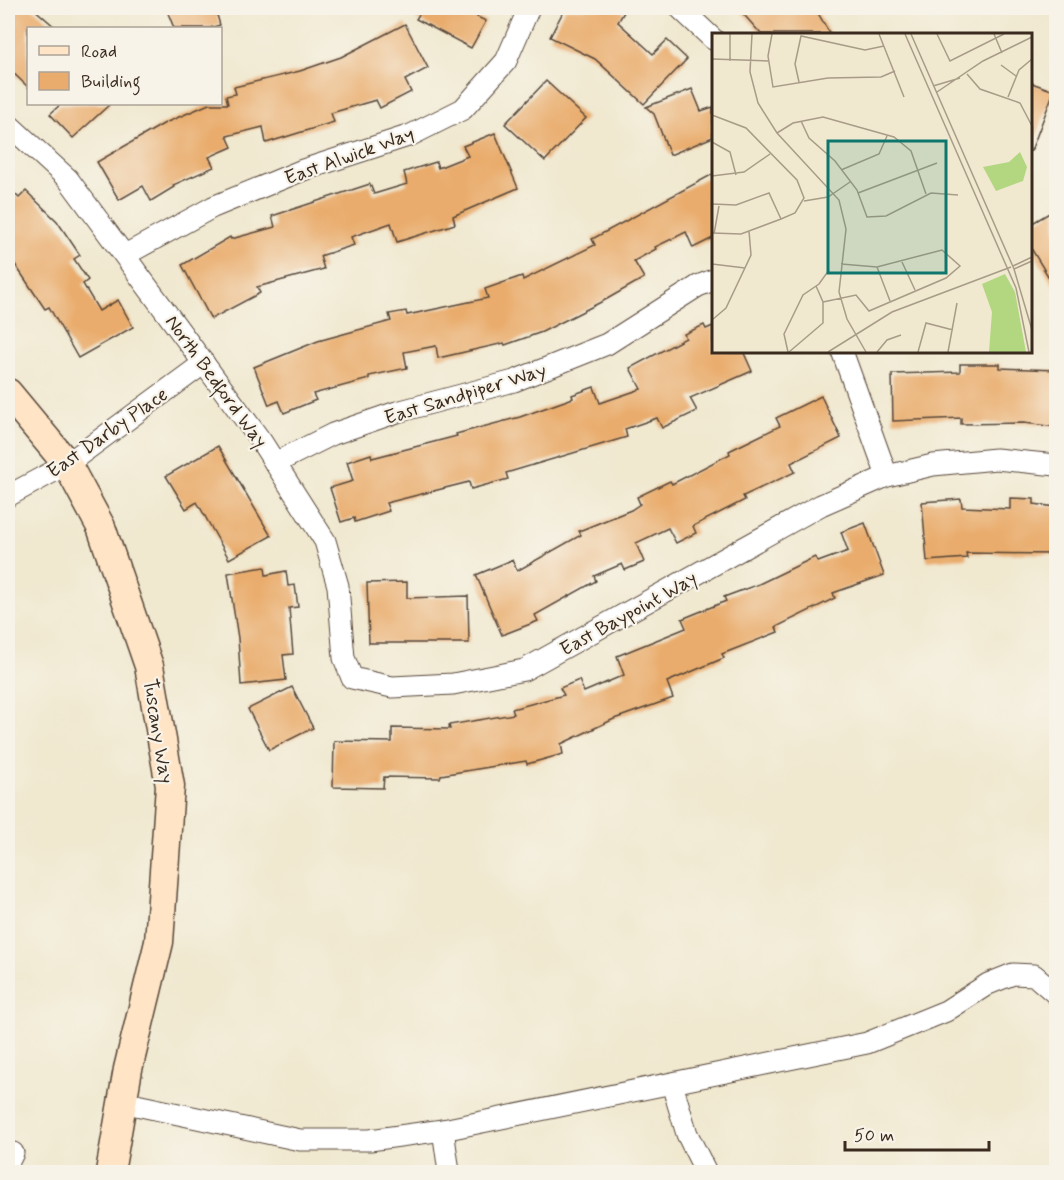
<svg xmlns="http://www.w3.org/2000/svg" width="1064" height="1180" viewBox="0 0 1064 1180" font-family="Mynerve,sans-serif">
<rect width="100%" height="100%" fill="#f7f3e8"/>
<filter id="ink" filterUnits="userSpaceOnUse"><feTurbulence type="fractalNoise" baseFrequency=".0167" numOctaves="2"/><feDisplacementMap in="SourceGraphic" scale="12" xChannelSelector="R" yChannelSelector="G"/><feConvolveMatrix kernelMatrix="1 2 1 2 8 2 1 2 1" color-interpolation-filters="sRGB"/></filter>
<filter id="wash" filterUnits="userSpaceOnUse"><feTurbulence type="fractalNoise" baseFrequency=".008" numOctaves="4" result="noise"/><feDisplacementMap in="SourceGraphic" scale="24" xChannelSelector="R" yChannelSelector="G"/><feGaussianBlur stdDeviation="1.35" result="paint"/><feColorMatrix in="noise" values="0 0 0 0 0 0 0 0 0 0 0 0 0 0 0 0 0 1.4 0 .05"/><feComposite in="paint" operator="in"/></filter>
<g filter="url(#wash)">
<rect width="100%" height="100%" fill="#f0e8cf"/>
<g id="blocks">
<g fill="#e9ac6c">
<polygon points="8,8 33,8 56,28 28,28 28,87 8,68"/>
<polygon points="166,8 215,8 220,25 210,28 174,28"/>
<polygon points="423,8 482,8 477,17 486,21 471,48 416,19"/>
<polygon points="565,8 615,8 624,12 618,22 653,54 667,40 687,59 644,104 595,59 550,37"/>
<polygon points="738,8 815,8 830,34 761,34"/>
<polygon points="405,24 428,68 405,80 411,92 380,108 376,100 331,113 334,122 266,143 263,127 227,136 232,147 209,157 214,167 173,185 174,187 151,201 143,186 119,200 97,162 165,123 209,104 228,104 226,96 236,94 234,87 300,71 341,57"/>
<polygon points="546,81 586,118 545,161 505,124"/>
<polygon points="1029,82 1054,91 1031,151 1029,151"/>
<polygon points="692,89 701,111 713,107 713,137 670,155 654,114 646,107"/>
<polygon points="61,104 110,104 73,138 50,114"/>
<polygon points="495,133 518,188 453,216 455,224 397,242 391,223 351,237 354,245 320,256 324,269 257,287 260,293 211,319 182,265 230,237 231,239 275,227 272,216 370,184 374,194 407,184 404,172 436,162 438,168 468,156 463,146"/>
<polygon points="713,174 713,238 693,248 686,232 655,247 656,249 634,261 644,278 607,299 542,332 505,345 504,343 438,358 436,346 404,352 407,368 369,376 369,379 313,394 316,400 284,413 279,401 269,405 254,367 318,341 391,321 389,314 406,311 407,315 488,298 485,289 522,276 523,280 595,245 592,239"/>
<polygon points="8,187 19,198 26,191 57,221 80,255 74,259 88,280 83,284 99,311 118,300 133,327 78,358 49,307 45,309 8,254"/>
<polygon points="1056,209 1056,289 1029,245 1029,225"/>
<polygon points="704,325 706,329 713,326 713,351 743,351 752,371 690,398 697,411 662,428 657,418 625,429 627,437 506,473 508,479 471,489 469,482 386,503 389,511 355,522 354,518 341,522 330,488 353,481 347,462 371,454 372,458 457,436 456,434 520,417 573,398 572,395 594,387 600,403 641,389 630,368 686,338 684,334"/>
<polygon points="960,364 1000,364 1000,368 1056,370 1056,427 1024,423 961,424 961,418 893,421 892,374 960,372"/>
<polygon points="821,396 841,438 791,463 795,472 743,496 745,500 693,526 696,533 676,543 668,528 636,543 644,562 625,570 622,564 594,576 596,581 535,615 538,621 502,635 476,575 512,560 517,571 581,535 579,531 631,510 640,504 637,497 670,481 672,484 730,454 729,451 780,426 776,418"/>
<polygon points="218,446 271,536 229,559 197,502 186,509 166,476"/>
<polygon points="1010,498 1034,499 1034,504 1056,507 1056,554 966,553 967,558 927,561 922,502 961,499 962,507 1010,509"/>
<polygon points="865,523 884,575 833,593 835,598 776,627 778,632 722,654 724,658 667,682 673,698 614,719 561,744 563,754 527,764 526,761 441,775 440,778 384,777 383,788 333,787 334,741 392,742 392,728 450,729 449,725 514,714 512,709 564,695 560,688 579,680 584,692 624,675 617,656 686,628 682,619 726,601 724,597 759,584 815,557 818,562 848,551 841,532"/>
<polygon points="265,567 266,575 286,571 288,586 295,585 298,607 289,608 293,654 283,655 286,680 241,685 238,638 228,573"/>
<polygon points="407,582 407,598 468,596 469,643 369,643 367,583"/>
<polygon points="292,687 313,728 269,750 248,709"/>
</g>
</g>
</g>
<g filter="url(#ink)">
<use href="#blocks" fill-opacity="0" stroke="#564639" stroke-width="1.5"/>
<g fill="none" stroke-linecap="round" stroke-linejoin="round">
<g stroke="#564639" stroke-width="23">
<g id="street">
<polyline points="680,8 713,39"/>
<polyline points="8,124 68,179 261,441 325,541 338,586 344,658 352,678 392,687 453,684 524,670 821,505 887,476 933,465 996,459 1056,465"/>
<polyline points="125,255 213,207 303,170 411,135 463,109 506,61 529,8"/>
<polyline points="842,351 887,476"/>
<polyline points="275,463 333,434 397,412 514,381 607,344 698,286 713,280"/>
<polyline points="8,496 67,464 204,363"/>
<polyline points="672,1084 687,1134 706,1172"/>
<polyline points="122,1102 300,1140 370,1140 443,1130 867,1043 946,1011 988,984 1013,974 1034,975 1056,994"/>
<polyline points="443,1130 449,1172"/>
<polyline points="8,1163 13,1153"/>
</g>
</g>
<g stroke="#564639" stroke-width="31">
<polyline id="secondary" points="8,393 67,464 101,527 149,666 170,786 159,942 128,1069 110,1172"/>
</g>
<use href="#street" stroke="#fff" stroke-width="21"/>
<use href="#secondary" stroke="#ffe4c6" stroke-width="28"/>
</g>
</g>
<g text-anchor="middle" stroke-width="4.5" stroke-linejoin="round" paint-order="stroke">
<g font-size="20" fill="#3b2a1e" stroke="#f7f3e8">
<text transform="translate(349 155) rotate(-20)" y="7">East Alwick Way</text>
<text transform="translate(217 381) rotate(54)" y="7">North Bedford Way</text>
<text transform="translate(465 393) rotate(-17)" y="7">East Sandpiper Way</text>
<text transform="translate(107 432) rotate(-35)" y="7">East Darby Place</text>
<text transform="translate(628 613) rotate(-29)" y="7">East Baypoint Way</text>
<text transform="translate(159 731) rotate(81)" y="7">Tuscany Way</text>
</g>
</g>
<g transform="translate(712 33)">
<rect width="320" height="320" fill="#f0e8cf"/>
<path d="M308,119L315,134L311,148L284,158L271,134L297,129ZM293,241L303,259L314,319H277L280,279L270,251Z" fill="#b2d780"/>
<path fill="none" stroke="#a89c88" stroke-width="1.5" d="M18,1V28M40,1L38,39L46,70L65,100L127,167L134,196L127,259L135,286L154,319M60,1L56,23L61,54L116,45L169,44L183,38M167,1L192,64M193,1L304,255L317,319M199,1L302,236L320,297M225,1L238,28L292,1M282,1L290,20M0,26L56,28M289,32L304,43M255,41L268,56L308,70L320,93M87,49L83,31L89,3L153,17L172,13M221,53L248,45M225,59L271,28L320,4M296,64L307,37L320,26M0,82L34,95L85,147L92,165L83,180L69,186L29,201L0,200M89,88L97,105L123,128L145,157L155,184L174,183L219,160L246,162M65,100L81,90L111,84L182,104L199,118L214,161M0,109L18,119L24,142M129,137L167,121L175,103M0,143L32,139L58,121M146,160L225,130M92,168L116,164L138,149M0,171L24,172L57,160L69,186M2,201L7,173M190,229L203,257M0,231L33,235M301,233L320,224M165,234L178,268M302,236L320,228M111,269L144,262L157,278L234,245L248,233L230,217L165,234L129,231M0,287L14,275L39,222L37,198M76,319L72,301L91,262L107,251L117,237M77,319L111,290V269L104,253M116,319L180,279L299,234M165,319L175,307L189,302M206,319L214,290L241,297M236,319L245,270"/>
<path fill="#0f766e" fill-opacity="0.15" stroke="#0f766e" stroke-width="3" d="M116,108H234V240H116Z"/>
<rect width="320" height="320" fill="none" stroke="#3b2a1e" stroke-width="3"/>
</g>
<rect width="1064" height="1180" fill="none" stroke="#f7f3e8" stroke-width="30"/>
<rect x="27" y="27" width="195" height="78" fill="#f7f3e8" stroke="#aca397" stroke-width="1.5"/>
<rect x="39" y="46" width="30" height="9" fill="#ffe4c6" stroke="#aca397" stroke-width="1.5"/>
<text x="81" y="57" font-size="18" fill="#3b2a1e">Road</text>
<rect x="39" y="72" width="30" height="18" fill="#e9ac6c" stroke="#aca397" stroke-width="1.5"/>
<text x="81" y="87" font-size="18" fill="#3b2a1e">Building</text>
<path d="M845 1141v9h144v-9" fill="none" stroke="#3b2a1e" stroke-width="3"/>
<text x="854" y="1141" font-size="18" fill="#3b2a1e" stroke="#f7f3e8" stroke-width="4.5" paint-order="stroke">50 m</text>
</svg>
